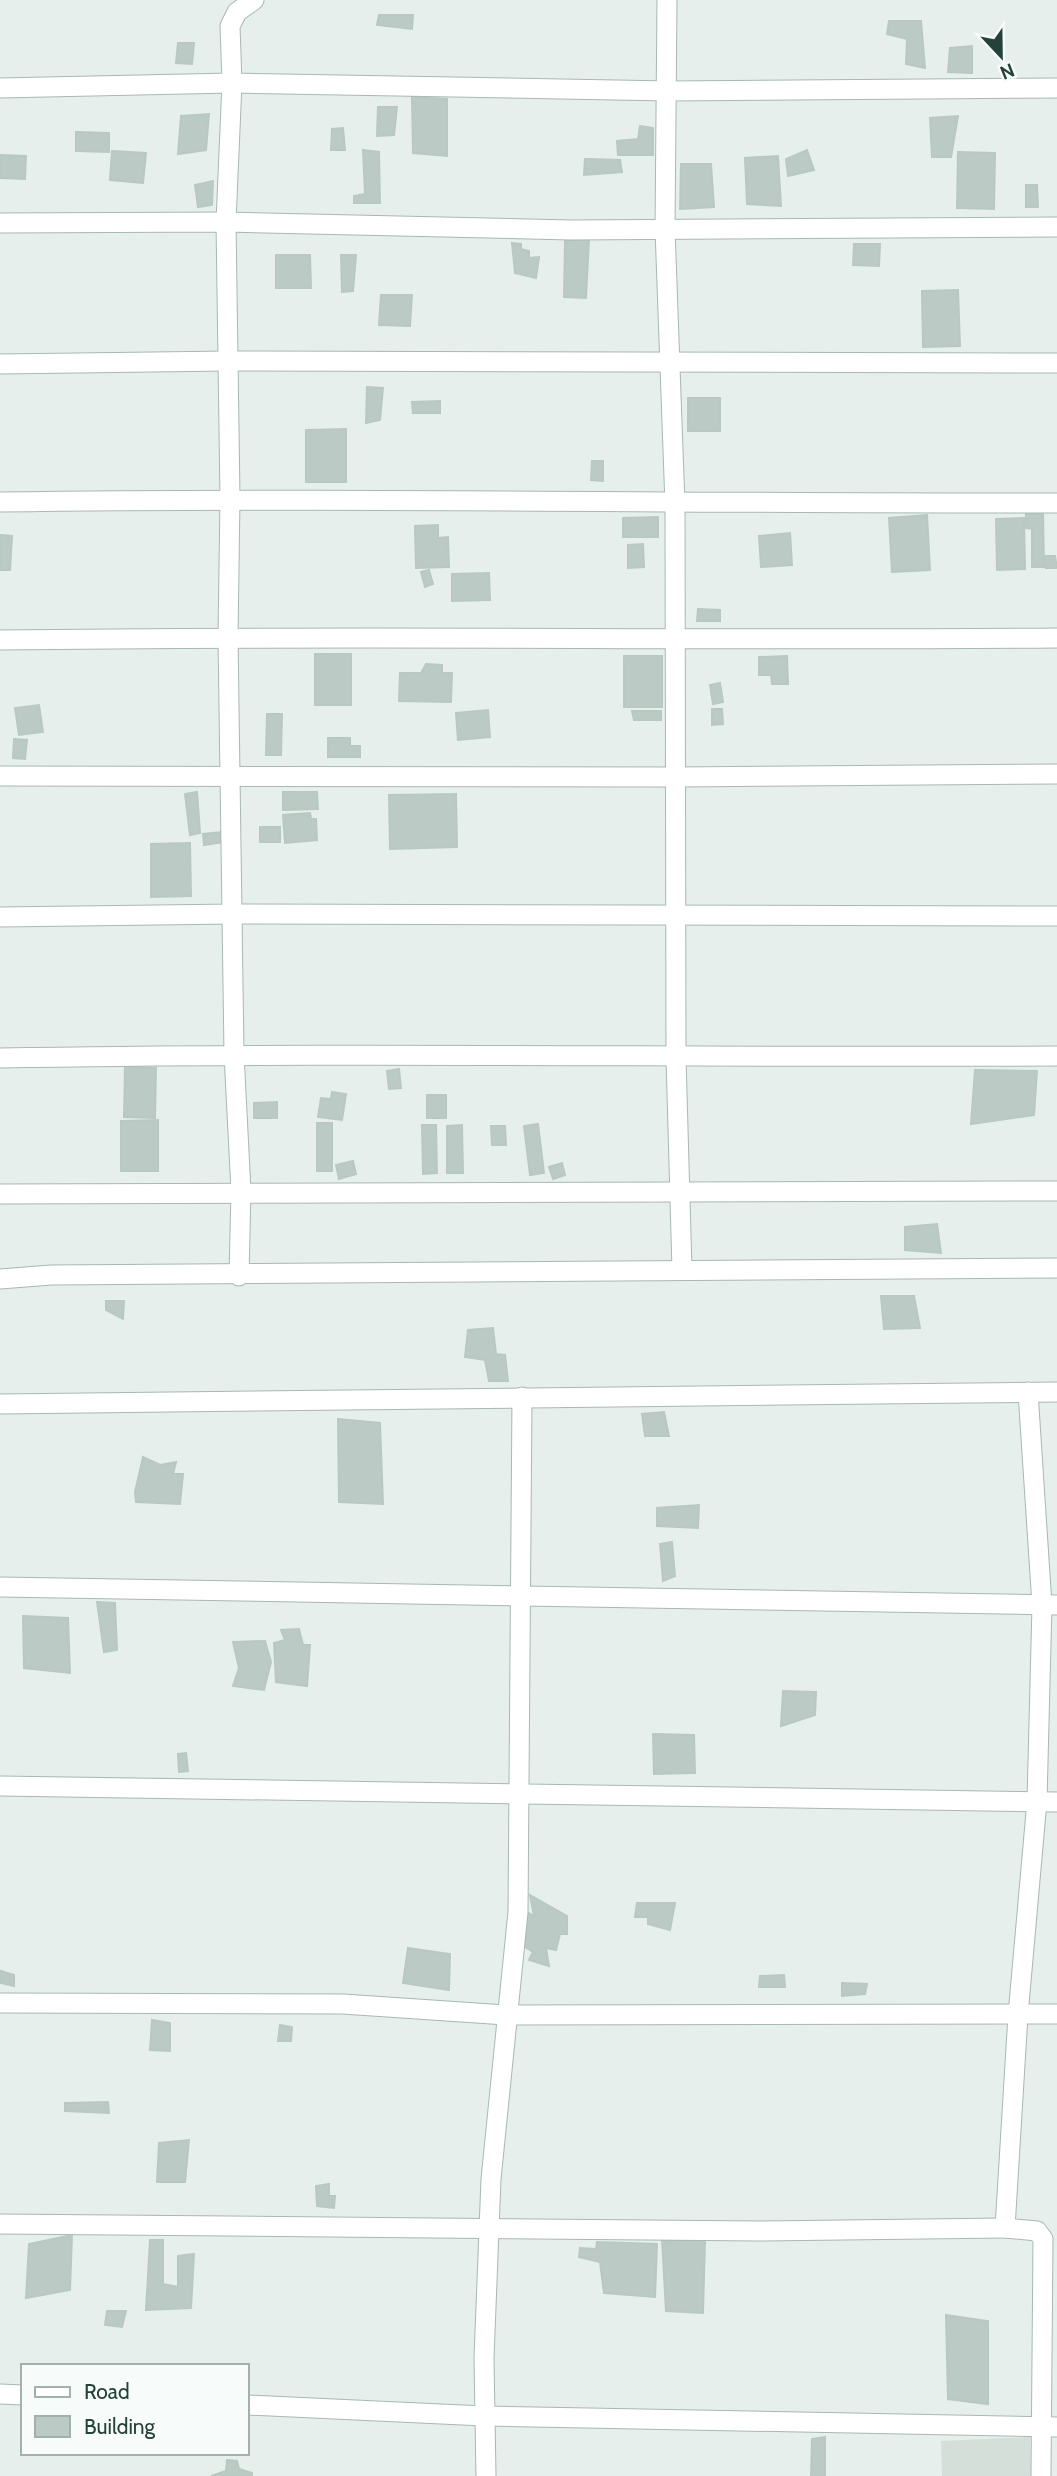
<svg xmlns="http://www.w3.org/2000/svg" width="1057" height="2476" viewBox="0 0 1057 2476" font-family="Cabin,sans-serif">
<rect width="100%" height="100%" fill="#e6efeb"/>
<polygon fill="#d4dfda" points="1030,2437 1031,2476 942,2476 941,2441"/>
<g fill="#bbcac4" stroke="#b8c9c2" stroke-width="2">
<polygon points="379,15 413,15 412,29 377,25"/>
<polygon points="889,21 921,21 925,68 906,64 907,39 887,34"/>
<polygon points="178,43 194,43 192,64 176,63"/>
<polygon points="972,46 972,73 948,72 950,48"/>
<polygon points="412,97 447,99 447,156 413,153"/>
<polygon points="378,107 397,107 394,135 377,136"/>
<polygon points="209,114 206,150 178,154 181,116"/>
<polygon points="958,116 951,157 932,157 930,118"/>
<polygon points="640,126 653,128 653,155 618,155 617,141 638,139"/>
<polygon points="343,128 345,150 331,150 332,129"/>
<polygon points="76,132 109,133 109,152 76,151"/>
<polygon points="363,150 379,152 380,203 354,203 354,196 365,194"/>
<polygon points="807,150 814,170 788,176 786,159"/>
<polygon points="112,151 146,153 143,183 110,180"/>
<polygon points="958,152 995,153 994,209 957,208"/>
<polygon points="0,155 26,156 25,179 0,178"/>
<polygon points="778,156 781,206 747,204 745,158"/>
<polygon points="585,159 620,160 622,172 584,175"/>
<polygon points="681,164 711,164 714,207 680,209"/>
<polygon points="213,181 212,205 198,207 195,185"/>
<polygon points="1026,185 1037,185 1038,207 1026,207"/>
<polygon points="589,239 586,298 564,297 565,241"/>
<polygon points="512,243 521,244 521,249 529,251 529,258 539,257 536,278 515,273"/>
<polygon points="854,244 880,244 879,266 853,265"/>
<polygon points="276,255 310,255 311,288 276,288"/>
<polygon points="341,255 356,255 353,291 342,292"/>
<polygon points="958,290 960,346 923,347 922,291"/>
<polygon points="381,295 412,295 410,326 379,325"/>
<polygon points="367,387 383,388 380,420 366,423"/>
<rect x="688" y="398" width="32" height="33"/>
<polygon points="440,401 440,413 413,413 412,402"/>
<polygon points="346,429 346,482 306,482 306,430"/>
<polygon points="592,461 603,461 603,481 591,480"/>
<polygon points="1026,514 1043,514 1044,567 1032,567 1032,529 1026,528"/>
<polygon points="927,515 930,570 892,572 889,518"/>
<polygon points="658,517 658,537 623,537 623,518"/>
<polygon points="1024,518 1025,569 997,570 996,519"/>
<polygon points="438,525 438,538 448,537 449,567 416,568 415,526"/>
<polygon points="790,533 792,565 761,567 759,536"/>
<polygon points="0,535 12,536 10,570 0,570"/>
<polygon points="643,544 644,567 628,568 628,545"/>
<polygon points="1045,556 1055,556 1057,568 1046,568"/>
<polygon points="429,570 433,584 425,587 421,572"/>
<polygon points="489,573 490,600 452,601 452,574"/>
<polygon points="698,609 720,610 720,621 697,621"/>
<rect x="315" y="654" width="36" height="51"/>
<rect x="624" y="656" width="38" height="51"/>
<polygon points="787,656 788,684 772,684 771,675 759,675 759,657"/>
<polygon points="426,664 442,665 442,673 452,673 451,702 399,701 400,673 421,673"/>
<polygon points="720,683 723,702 713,704 710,685"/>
<polygon points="39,705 43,732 19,735 15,708"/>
<polygon points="712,709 722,709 723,724 712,725"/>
<polygon points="488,710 490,737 458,740 456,713"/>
<polygon points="632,711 661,711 661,720 634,720"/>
<polygon points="267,714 282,714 281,755 266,755"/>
<polygon points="328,738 350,738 350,746 360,746 360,757 328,757"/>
<polygon points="14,739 27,740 25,759 13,758"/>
<polygon points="197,792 200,833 190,835 185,794"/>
<polygon points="283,792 317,792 318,809 283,810"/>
<polygon points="456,794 457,847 390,849 389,795"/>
<polygon points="310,813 311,819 316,819 317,840 285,843 283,815"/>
<rect x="260" y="827" width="20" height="15"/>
<polygon points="222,832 224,842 204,845 203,834"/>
<polygon points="190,843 191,896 151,897 151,844"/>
<polygon points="125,1067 156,1068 155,1118 124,1117"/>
<polygon points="399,1069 401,1088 389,1089 387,1071"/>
<polygon points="975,1070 1037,1071 1034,1115 971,1124"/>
<polygon points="332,1092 346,1094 342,1120 318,1117 321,1098 331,1099"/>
<rect x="427" y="1095" width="19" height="23"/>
<polygon points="277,1102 277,1118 254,1118 254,1103"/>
<polygon points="158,1120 158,1171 121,1171 121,1121"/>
<rect x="317" y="1123" width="15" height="48"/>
<polygon points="538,1124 544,1173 530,1175 524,1126"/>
<polygon points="422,1125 436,1125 437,1173 423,1174"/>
<polygon points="462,1125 463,1173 447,1173 447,1126"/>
<polygon points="491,1126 505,1126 506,1145 492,1145"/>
<polygon points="353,1161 356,1174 339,1179 336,1165"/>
<polygon points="562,1163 565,1175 553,1179 549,1167"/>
<polygon points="937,1224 941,1253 905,1250 905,1227"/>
<polygon points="881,1296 914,1296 920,1328 884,1329"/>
<polygon points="106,1301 124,1301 123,1319 106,1310"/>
<polygon points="493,1328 496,1354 505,1355 508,1381 489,1381 485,1360 465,1357 468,1330"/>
<polygon points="664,1412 669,1436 645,1436 642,1414"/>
<polygon points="338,1419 380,1423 383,1504 339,1502"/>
<polygon points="143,1457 160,1465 176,1462 173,1474 183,1474 180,1504 136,1502 135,1492"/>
<polygon points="699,1505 698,1528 657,1526 657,1508"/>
<polygon points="672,1542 675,1576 663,1581 660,1544"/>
<polygon points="97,1602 115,1603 117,1650 104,1652"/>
<polygon points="23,1616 68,1618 70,1673 24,1668"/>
<polygon points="299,1629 303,1645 310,1645 307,1686 276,1682 274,1643 285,1640 281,1630"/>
<polygon points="265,1641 271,1662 264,1690 233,1686 239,1668 233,1642"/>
<polygon points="783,1691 816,1692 815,1715 781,1726"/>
<polygon points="653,1734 694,1735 695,1773 654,1774"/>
<polygon points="186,1753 188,1771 179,1772 178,1754"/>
<polygon points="530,1895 567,1916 567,1934 560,1934 556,1950 546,1948 549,1966 529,1960 533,1952 522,1945 525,1911 534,1916"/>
<polygon points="637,1903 675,1903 670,1930 648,1924 648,1917 635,1917"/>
<polygon points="408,1948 450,1954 449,1990 403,1983"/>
<polygon points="1,1971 14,1975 14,1986 1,1983"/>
<polygon points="784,1975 785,1987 759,1987 760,1976"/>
<polygon points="842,1983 867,1984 865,1994 842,1996"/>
<polygon points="152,2020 170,2023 170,2051 150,2050"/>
<polygon points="280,2025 292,2027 291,2041 278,2041"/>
<polygon points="108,2102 109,2113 65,2111 65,2103"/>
<polygon points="189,2140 185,2182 157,2182 159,2143"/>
<polygon points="329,2184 329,2196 335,2196 334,2208 317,2206 316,2186"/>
<polygon points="72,2235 70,2290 26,2298 29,2244"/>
<polygon points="662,2239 705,2239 703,2313 666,2311"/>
<polygon points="150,2240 163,2240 163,2284 178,2287 178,2256 194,2254 191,2308 146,2310"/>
<polygon points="597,2242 657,2244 655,2297 604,2293 600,2262 579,2257 580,2248 596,2249"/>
<polygon points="107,2311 126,2311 122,2327 105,2325"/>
<polygon points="946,2315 988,2321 988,2404 948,2399"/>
<polygon points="825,2437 825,2476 811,2476 812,2439"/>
<polygon points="227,2460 237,2461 239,2469 252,2473 252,2476 211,2476 226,2471"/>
</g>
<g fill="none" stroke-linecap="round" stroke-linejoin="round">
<g stroke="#a8b8b2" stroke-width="21">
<g id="minor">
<polyline points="667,0 665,229 675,505 676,1058 682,1270"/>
<polyline points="0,88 232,83 669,91 1057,88"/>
<polyline points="0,223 226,222 571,230 1057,227"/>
<polyline points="0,364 229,361 1057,363"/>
<path d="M0,502C352,497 705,504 1057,503"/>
<path d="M0,640C352,635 705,641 1057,638"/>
<polyline points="0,776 676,777 1057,774"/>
<polyline points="0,917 234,914 1057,916"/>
<path d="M0,1058C352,1052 705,1058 1057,1056"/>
<polyline points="0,1194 1057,1191"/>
<polyline points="239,1276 241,1191 234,1054 228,637 230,498 226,222 232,83 230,26 237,12 254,0"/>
<polyline points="0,1279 51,1275 1057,1268"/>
<polyline points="1028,1392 1042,1605 1037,1801 1018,2015 1005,2228 1037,2231 1043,2239 1041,2476"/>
<polyline points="0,1404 1057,1392"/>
<polyline points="0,1587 1057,1605"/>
<polyline points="0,1786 1057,1802"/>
<polyline points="0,2003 343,2004 506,2015 1057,2014"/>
<polyline points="0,2224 759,2231 1005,2228"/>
<polyline points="0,2394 23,2395"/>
<polyline points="247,2405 484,2416 1057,2427"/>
<polyline points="486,2476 484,2358 491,2179 518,1912 522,1397"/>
</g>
</g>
<use href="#minor" stroke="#fff" stroke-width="19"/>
</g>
<rect x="21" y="2364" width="228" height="91" fill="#f7fbf9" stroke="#a3b1ad" stroke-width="2"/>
<rect x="35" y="2387" width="35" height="10" fill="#ffffff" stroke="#a3b1ad" stroke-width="2"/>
<text x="84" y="2399" font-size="21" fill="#24423a">Road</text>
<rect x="35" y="2416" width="35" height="21" fill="#bbcac4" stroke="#a3b1ad" stroke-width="2"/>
<text x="84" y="2434" font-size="21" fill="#24423a">Building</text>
<g transform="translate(1001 56) rotate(158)" stroke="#f7fbf9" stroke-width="5" paint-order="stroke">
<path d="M0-5L12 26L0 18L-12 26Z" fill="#24423a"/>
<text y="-10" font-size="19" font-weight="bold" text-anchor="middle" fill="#24423a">N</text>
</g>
</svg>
